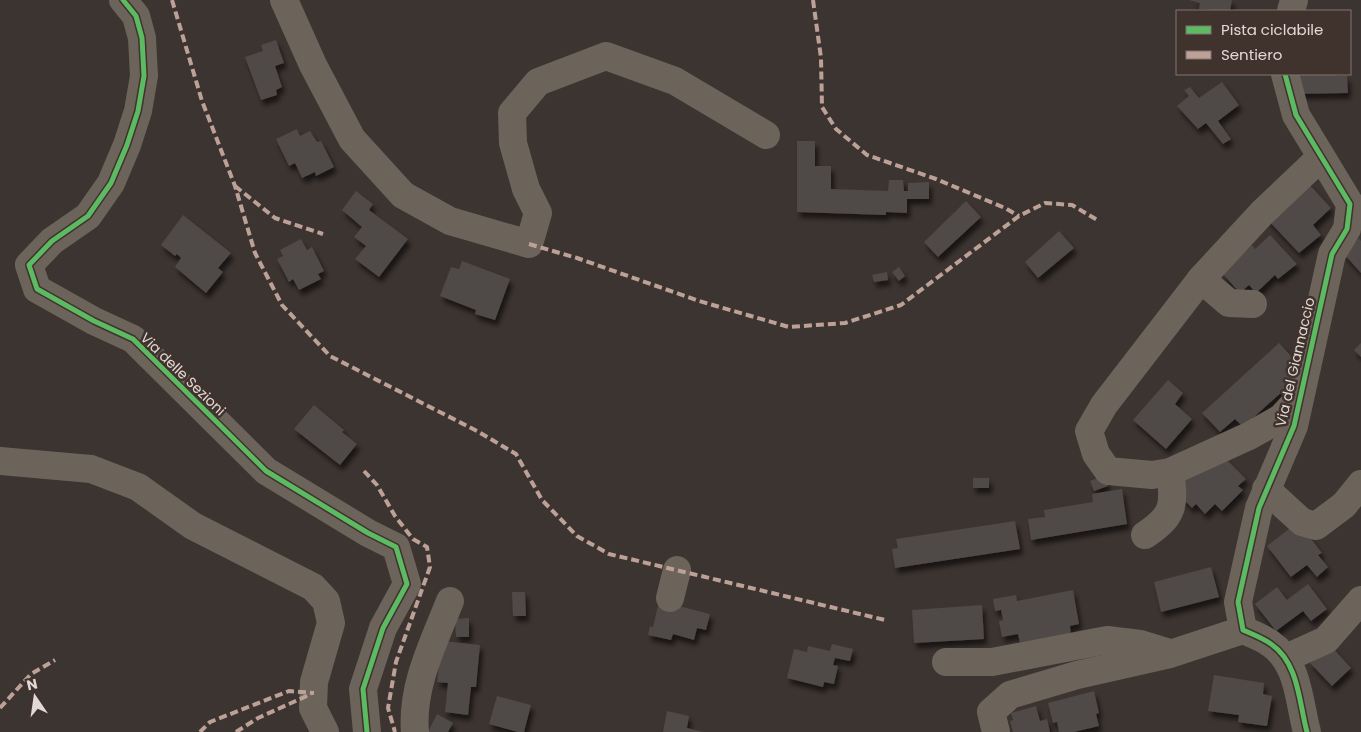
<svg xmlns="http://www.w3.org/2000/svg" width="1361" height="732" viewBox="0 0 1361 732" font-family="Poppins,sans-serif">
<defs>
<filter id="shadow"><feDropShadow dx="3" dy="5.5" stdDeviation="2.5" flood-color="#0009"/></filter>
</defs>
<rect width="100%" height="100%" fill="#3c3431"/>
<g fill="#504947" filter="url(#shadow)">
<polygon points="1189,0 1232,0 1230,11 1199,9 1200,3"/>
<polygon points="276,40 284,63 275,66 282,87 276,90 277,95 261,100 245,57 263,51 261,45"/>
<polygon points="1291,74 1336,74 1336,76 1347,76 1348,93 1291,94"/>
<polygon points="1222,82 1239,105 1218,121 1231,139 1223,144 1206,123 1198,129 1177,106 1189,96 1184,90 1190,87 1199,98"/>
<polygon points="297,129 300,136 310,131 317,142 321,141 334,167 316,176 315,172 302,178 295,163 289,166 276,139"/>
<polygon points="797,141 815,141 815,166 831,166 831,189 888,191 889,180 903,180 904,191 908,191 908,183 929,182 929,199 907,199 907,213 886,212 886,215 797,212"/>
<polygon points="1306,181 1331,208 1313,225 1321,235 1299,253 1266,218"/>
<polygon points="356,191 373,204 369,210 408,239 379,277 355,259 366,246 354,237 362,227 342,210"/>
<polygon points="966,201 981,217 938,257 924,242"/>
<polygon points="183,215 231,253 218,268 223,272 206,293 175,267 181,258 177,254 175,256 161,245"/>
<polygon points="1059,231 1074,248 1038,278 1025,262"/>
<polygon points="1270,235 1297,264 1278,279 1275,275 1256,293 1249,285 1240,293 1222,273 1252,245 1255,249"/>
<polygon points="1359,238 1361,241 1361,273 1343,253"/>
<polygon points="301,239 307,250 312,247 324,271 318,274 321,279 299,290 293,279 289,282 277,259 283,256 280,250"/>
<polygon points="462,261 510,279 495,320 475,314 476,310 440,296 451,267 459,269"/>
<polygon points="899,267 905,276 899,281 892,272"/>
<polygon points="887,272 888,280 874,282 872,275"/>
<polygon points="1279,343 1300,366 1290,374 1295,380 1243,427 1235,419 1220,432 1202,413"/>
<polygon points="1361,343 1361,357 1354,350"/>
<polygon points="1168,380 1183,393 1175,404 1192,419 1166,449 1133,420"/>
<polygon points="314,405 344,430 342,432 357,444 340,465 294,429"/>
<polygon points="1221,454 1246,479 1238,486 1243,490 1222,511 1215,504 1205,514 1196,504 1192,508 1173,489 1197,466"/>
<polygon points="1104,476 1108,486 1094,491 1090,481"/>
<rect x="973" y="478" width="16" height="10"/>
<polygon points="1122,489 1127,524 1031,540 1028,519 1045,517 1044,510 1093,502 1092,494"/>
<polygon points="1015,521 1020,549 895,568 892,549 898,548 896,539"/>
<polygon points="1298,522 1322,553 1318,555 1328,567 1317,577 1307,565 1291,577 1267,546"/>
<polygon points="1211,567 1219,597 1161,612 1154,582"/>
<polygon points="1308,584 1327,609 1311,621 1303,611 1276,631 1255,604 1277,587 1287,600"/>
<polygon points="1073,590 1079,624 1070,626 1071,634 1020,643 1018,634 1002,637 999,621 1003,620 1001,610 995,611 993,599 1016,595 1017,601"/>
<polygon points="512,592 525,592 526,616 513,616"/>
<polygon points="659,601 710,614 706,630 697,628 694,640 673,634 671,640 648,635 650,626 653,627"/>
<polygon points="982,605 984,639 914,643 912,610"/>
<polygon points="469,618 469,637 456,637 455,619"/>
<polygon points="442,641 480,645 476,687 471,687 468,715 445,712 448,683 437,682"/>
<polygon points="832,644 853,649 850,661 835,658 833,665 838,666 834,684 824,682 823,687 787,678 794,649 807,652 808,646 830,651"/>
<polygon points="1330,645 1351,668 1332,686 1310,663"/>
<polygon points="1214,675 1264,683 1263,694 1272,696 1267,726 1238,722 1239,715 1208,711"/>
<polygon points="1094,691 1099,713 1096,714 1099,726 1074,732 1059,732 1057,722 1053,723 1048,703"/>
<polygon points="497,696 531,705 524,732 518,732 489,724"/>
<polygon points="1036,706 1040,721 1047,719 1050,732 1013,732 1010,721 1013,720 1011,713"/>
<polygon points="667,711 689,716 687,728 703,732 663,732"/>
<polygon points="437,714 453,723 448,732 428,732"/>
</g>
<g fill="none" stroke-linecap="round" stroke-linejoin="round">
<g stroke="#6c635a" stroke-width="28">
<polyline points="123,0 136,16 142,38 144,76 138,111 127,145 111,183 88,216 52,241 29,265 37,289 94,321 133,339 266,471 368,533 396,547 407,584 383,628 363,689 367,732"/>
<polyline points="284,0 313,65 352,139 403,195 450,221 529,244 538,213 526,189 513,143 512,113 538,82 606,56 675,81 766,135"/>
<polyline points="1291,11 1294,0"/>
<path d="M1285,74L1296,115L1350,204L1347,229L1332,254L1294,426L1259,508L1238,602L1243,630C1252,634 1263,638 1271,644C1299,663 1299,703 1307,732"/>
<polyline points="1201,279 1229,303 1253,304"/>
<polyline points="1299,398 1281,418 1249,436 1170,472 1152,475 1108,471 1096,454 1089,431 1104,405 1201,279 1262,213 1321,157"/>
<polyline points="0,461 91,469 138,487 193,526 313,587 326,601 331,623 314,682 313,708 325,732"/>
<polyline points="1266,489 1302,522 1316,526 1344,505 1361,484"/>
<path d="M1145,535C1174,516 1175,505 1170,472"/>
<polyline points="670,598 677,570"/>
<polyline points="1286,658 1326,640 1361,600"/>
<polyline points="946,662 992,662 1107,640 1140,644 1166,652"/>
<path d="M415,732C411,686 434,642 450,601"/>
<polyline points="996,732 991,712 1010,695 1077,675 1170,654 1243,630"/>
</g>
<g stroke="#bda197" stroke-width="4" stroke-dasharray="8 4" stroke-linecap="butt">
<polyline points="172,0 202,101 235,186 255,253 282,305 330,356 477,431 516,454 542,500 577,536 609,554 885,620"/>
<polyline points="813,0 821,58 822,107 836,129 867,155 936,179 1005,208 1019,216"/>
<polyline points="235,186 275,218 323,234"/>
<polyline points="529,244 577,258 699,301 789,327 845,323 901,305 1019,216 1045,203 1072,205 1099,221"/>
<polyline points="364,471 377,485 395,516 413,539 427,547 430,567 396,662 388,708 395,732"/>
<polyline points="0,708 31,674 55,660"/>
<polyline points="200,732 210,722 289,691 314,693"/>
<polyline points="236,732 258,718 311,694"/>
</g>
<g stroke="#40322d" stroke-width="8">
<g id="cycleway">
<polyline points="123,0 136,16 142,38 144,76 138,111 127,145 111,183 88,216 52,241 29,265 37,289 94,321 133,339 266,471 368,533 396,547 407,584 383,628 363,689 367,732"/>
<path d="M1285,74L1296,115L1350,204L1347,229L1332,254L1294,426L1259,508L1238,602L1243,630C1252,634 1263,638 1271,644C1299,663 1299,703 1307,732"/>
</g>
</g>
<use href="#cycleway" stroke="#5cba63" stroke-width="5"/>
</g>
<g text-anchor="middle" stroke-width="5" stroke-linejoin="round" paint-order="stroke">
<g font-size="14" fill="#e2d8d5" stroke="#40322d">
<text transform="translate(1295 362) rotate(-77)" y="5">Via del Giannaccio</text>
<text transform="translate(183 374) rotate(44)" y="5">Via delle Sezioni</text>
</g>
</g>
<rect x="1176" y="10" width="175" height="65" fill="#40322d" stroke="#817470"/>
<rect x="1186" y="26" width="25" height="8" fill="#5cba63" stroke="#817470"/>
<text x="1221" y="35" font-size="15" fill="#e2d8d5">Pista ciclabile</text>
<rect x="1186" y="51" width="25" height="8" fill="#bda197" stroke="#817470"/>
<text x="1221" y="60" font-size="15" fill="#e2d8d5">Sentiero</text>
<g transform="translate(35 697) rotate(347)" stroke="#40322d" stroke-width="4" paint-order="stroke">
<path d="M0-4L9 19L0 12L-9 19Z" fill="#e2d8d5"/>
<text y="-8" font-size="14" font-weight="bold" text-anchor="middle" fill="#e2d8d5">N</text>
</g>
</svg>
